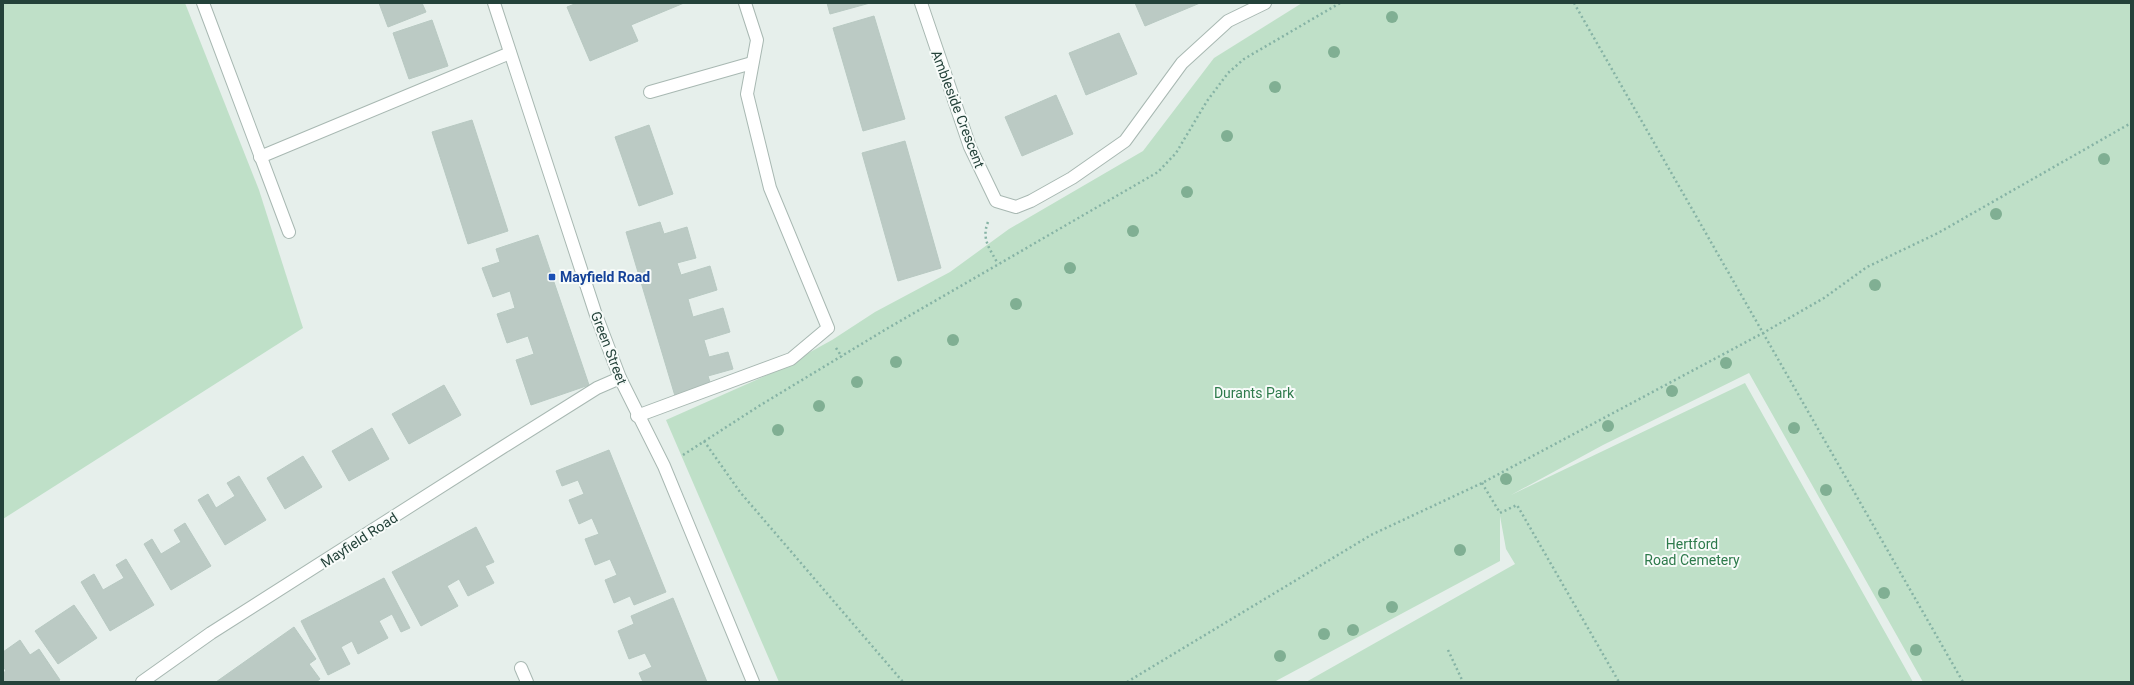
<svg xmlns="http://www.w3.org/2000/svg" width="2134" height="685" viewBox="0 0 2134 685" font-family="Roboto,sans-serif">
<rect width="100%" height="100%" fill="#e6efeb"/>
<g fill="#bfe0c8">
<polygon points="3,3 185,3 259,190 303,328 3,519"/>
<polygon points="1302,3 2131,3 2131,682 1923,682 1749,373 1603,445 1511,495 1745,383 1913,682 1306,682 1515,564 1506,549 1500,516 1500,561 1274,682 779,682 666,420 774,372 832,340 875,312 950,272 1009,229 1143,151 1214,58"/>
</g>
<g fill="#bbcac4" stroke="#b8c9c2">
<polygon points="379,3 422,3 426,12 388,27"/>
<polygon points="577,3 684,3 631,25 638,41 590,61 567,7"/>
<polygon points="827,3 870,3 830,14"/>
<polygon points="1135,3 1200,3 1145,26"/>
<polygon points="874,16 905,119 863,131 833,28"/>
<polygon points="432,20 448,66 409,79 393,33"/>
<polygon points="1119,33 1137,74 1086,95 1069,53"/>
<polygon points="1056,95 1073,134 1022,156 1005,117"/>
<polygon points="472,120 508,231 468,244 432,132"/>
<polygon points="649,125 673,194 639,206 615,137"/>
<polygon points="905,141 941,268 898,281 862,153"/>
<polygon points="660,222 664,234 687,227 696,258 677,263 681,275 710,266 717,290 688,299 693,317 723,308 730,332 704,340 709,357 728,352 733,369 708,376 711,385 675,396 626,232"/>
<polygon points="538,235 589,385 531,405 516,360 534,354 528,336 507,343 497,314 515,308 510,291 493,297 482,268 500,262 496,249"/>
<polygon points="444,385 461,415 409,444 392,414"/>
<polygon points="372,428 389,459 349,481 332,451"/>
<polygon points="609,450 666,592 634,605 630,596 614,603 605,580 617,575 610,559 595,565 585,539 599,534 592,518 579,524 569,500 584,494 578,480 562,486 556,471"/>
<polygon points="303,456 322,487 285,509 267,478"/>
<polygon points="239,476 266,520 225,545 198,500 208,494 216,508 235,496 227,483"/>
<polygon points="185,523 211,566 171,590 144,544 152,539 161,554 181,542 174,530"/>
<polygon points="476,527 494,562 485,566 494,583 468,596 459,579 447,586 458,606 421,626 392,572"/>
<polygon points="126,559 154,605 110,631 81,582 94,574 103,590 124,578 116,565"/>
<polygon points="384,578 410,628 401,632 392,614 379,621 388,638 358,654 352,641 341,647 350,664 328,675 301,621"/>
<polygon points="673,598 707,682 643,682 639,673 652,667 645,653 629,659 618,631 634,624 631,616"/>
<polygon points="74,605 97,638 58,664 35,631"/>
<polygon points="294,627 316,659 309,664 320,679 316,682 216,682"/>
<polygon points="20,640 30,655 39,649 60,680 57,682 3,682 3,673 6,671 3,666 3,652"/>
</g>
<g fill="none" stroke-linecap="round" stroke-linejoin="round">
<g stroke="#a8b8b2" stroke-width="14">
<g id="service">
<polyline points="203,3 289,232"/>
<polyline points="650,92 752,63"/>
<polyline points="260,157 510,53"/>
<polyline points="637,416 791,359 828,328 770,188 747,94 757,40 745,3"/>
<polyline points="521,668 527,682"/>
</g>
</g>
<g stroke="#a8b8b2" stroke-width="14">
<g id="minor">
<polyline points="921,3 970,147 996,201 1016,207 1031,201 1072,178 1125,141 1182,63 1228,21 1265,3"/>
<polyline points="142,682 211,633 503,447 597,388 620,378"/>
</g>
</g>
<g stroke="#a8b8b2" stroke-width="14">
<polyline id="tertiary" points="494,3 596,315 620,378 664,466 753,682"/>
</g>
<g stroke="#86b3a5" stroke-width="2.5" stroke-dasharray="2 3" stroke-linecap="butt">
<polyline points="1574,3 1963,682"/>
<path d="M988,222C981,239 990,249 998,264"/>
<polyline points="836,348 842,357"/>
<polyline points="704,441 740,492 903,682"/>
<polyline points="683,455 759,406 888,328 1158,172 1176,153 1207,101 1228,73 1244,59 1340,3"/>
<polyline points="1482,483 1500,513 1517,505 1619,682"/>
<polyline points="1448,650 1463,682"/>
<polyline points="1127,682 1371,535 1482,483 1763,333 1824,298 1867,267 1938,233 2131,123"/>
</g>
<use href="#service" stroke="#fff" stroke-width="12"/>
<use href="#minor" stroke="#fff" stroke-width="12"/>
<use href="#tertiary" stroke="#fff" stroke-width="12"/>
</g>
<g fill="#80af93">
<circle cx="1392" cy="17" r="6"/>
<circle cx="1334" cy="52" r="6"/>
<circle cx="1275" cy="87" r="6"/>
<circle cx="1227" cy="136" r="6"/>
<circle cx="2104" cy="159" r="6"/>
<circle cx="1187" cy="192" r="6"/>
<circle cx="1996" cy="214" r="6"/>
<circle cx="1133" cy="231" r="6"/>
<circle cx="1070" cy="268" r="6"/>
<circle cx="1875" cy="285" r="6"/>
<circle cx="1016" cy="304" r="6"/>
<circle cx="953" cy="340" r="6"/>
<circle cx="896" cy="362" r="6"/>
<circle cx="1726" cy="363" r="6"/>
<circle cx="857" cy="382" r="6"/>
<circle cx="1672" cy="391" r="6"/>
<circle cx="819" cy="406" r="6"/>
<circle cx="1608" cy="426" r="6"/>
<circle cx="1794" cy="428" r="6"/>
<circle cx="778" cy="430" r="6"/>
<circle cx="1506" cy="479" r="6"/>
<circle cx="1826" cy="490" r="6"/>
<circle cx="1460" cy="550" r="6"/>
<circle cx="1884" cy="593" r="6"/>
<circle cx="1392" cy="607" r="6"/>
<circle cx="1353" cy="630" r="6"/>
<circle cx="1324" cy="634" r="6"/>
<circle cx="1916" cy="650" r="6"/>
<circle cx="1280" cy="656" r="6"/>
</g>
<rect fill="#1a4fb4" stroke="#f7fbf9" stroke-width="1.5" x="548" y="273" width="8" height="8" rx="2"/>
<g text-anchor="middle" stroke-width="4" stroke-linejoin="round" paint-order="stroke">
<g font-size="14" fill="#24423a" stroke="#f7fbf9">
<text transform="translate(958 109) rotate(69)" y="5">Ambleside Crescent</text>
<text transform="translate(609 348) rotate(69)" y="5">Green Street</text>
<text transform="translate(359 540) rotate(-33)" y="5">Mayfield Road</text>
</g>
<g font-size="14" font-weight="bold" fill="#164399" stroke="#f7fbf9" text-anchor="start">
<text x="560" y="282">Mayfield Road</text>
</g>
<g font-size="14" fill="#2d7a4b" stroke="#f7fbf9">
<text x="1254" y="398">Durants Park</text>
<text x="1692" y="549">Hertford<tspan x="1692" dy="16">Road Cemetery</tspan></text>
</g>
</g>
<rect width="2134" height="685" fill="none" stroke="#24423a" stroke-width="8"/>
</svg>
